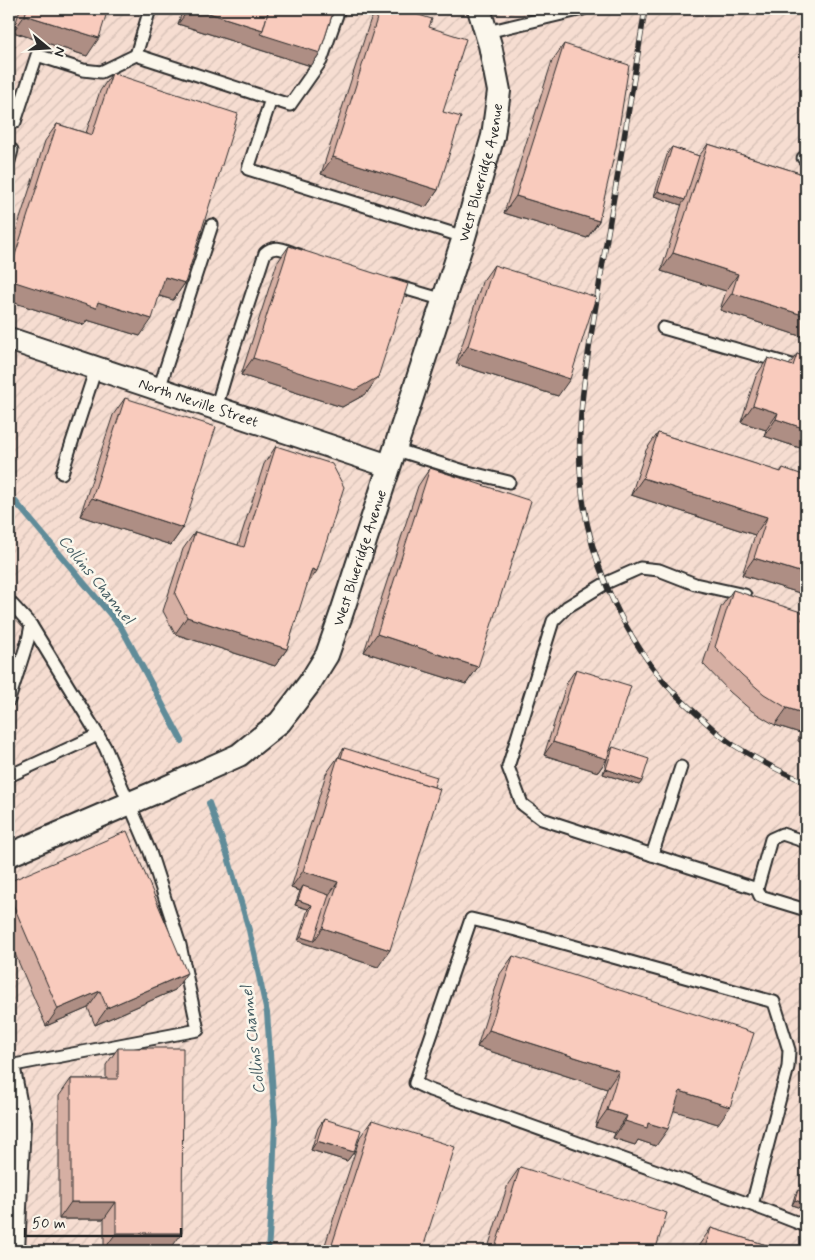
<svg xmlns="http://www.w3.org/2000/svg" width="815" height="1260" viewBox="0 0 815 1260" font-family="Mynerve,sans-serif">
<defs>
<pattern id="industrial-furrows" width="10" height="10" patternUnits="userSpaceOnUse" patternTransform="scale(1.25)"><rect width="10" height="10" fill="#f6ddd1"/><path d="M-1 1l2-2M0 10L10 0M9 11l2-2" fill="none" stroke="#d3beb4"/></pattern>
</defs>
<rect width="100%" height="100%" fill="#faeade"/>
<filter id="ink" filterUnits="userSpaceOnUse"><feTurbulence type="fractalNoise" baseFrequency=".02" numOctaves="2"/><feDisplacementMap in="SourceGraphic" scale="10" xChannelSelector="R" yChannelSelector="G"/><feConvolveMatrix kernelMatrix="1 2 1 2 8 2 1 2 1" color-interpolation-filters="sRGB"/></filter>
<g filter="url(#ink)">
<rect fill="url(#industrial-furrows)" x="9" y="9" width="797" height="1242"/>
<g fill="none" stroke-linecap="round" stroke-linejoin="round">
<g stroke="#608c99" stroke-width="6">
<polyline points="9,494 121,627 182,741"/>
<polyline points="209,803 228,857 249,930 267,1013 275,1120 273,1180 268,1251"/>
</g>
<g stroke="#2b2b2b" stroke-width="15">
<g id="service">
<polyline points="150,9 136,55 271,99 248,169 464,237"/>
<polyline points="487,32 583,9"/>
<polyline points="271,99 290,105 321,61 339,9"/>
<polyline points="15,122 37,55 83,70 101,72 136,55"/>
<polyline points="803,158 806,160"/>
<polyline points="9,161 12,150"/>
<polyline points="393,285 444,300"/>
<polyline points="663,328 806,369"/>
<polyline points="159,389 212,225"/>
<path d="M216,408L232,354L265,253C276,243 286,251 299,255"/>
<polyline points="394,449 464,471 509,482"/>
<polyline points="62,473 96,368"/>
<polyline points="745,595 695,584 659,570 640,568 606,583 567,607 553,621 508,767 522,804 542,819 757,889"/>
<polyline points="9,601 31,625 28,640 9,700"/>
<polyline points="31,625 98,735"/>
<polyline points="9,776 98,735 105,747 150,852 180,945 198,1030 9,1066"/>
<polyline points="806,842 782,834 771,839 757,889 760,896 806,910"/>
<polyline points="652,855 681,767"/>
<polyline points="752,1205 788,1067 789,1050 774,1002 516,930 471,919 415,1083 430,1090 752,1205 806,1226"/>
</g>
</g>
<g stroke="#2b2b2b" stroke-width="26">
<g id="minor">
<path id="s1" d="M9,339L389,466"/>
<path id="s2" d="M9,855L163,789L239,755L280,722L309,684L327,655L342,612L464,237L493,136L499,91L490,45L479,9"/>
<polyline points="9,1070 19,1122 13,1251"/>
</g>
</g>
<use href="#service" stroke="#fbf7ec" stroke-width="11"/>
<use href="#minor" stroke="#fbf7ec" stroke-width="22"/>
<g stroke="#2b2b2b" stroke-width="5.5">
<path id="rail" d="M645,9C631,101 614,194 599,286C589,351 575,416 581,482C587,555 618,625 664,682C674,694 687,705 699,716C709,725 720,736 732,744C756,759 780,772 806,782"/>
</g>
<use href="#rail" stroke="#fbf7ec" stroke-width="4" stroke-dasharray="11" stroke-linecap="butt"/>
</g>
<g fill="#d6afa3" stroke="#2b2b2b">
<polygon points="20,9 108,9 87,56 13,32"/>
<polygon points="183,9 334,9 320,53 311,66 178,24"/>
<polygon points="378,9 399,9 429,27 443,112 438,190 426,207 321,174 370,21"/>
<polygon points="564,44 599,221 587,238 504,213 552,61"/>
<polygon points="112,73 185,283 173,300 159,296 140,336 87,320 84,325 9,301 9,253 45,141 57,124 86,133 100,91"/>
<polygon points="708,144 806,175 806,338 720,310 726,291 661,271 682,204 681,205 654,196 668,152 672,147 699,156"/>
<polygon points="289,246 378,377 366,394 342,407 241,375 277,263"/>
<polygon points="494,265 558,396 456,364 482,282"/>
<polygon points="797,354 806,357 806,450 764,436 766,430 741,422 756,376 768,358 789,365"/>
<polygon points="125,398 183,528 171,545 80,516 113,415"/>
<polygon points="658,433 780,472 783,468 806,595 742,575 755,535 631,495 646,450"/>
<polygon points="276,446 306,586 287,649 275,666 175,634 163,611 183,549 195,532 238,545 264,464"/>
<polygon points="430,468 478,667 466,684 364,652 418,486"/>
<polygon points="733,590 806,622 806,745 798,741 800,733 775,725 752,711 730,692 703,664 721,607"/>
<polygon points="576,669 610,751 613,747 642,781 639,785 603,774 607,759 598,772 544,755 567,682"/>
<polygon points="344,748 378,967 298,941 308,909 295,905 300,891 291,888 326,774 338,757 339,757 341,752"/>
<polygon points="13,880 175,990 95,1025 88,1008 46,1026 9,940 9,886"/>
<polygon points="513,956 718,1124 674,1110 656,1146 638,1140 635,1145 613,1138 615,1133 595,1127 607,1089 477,1047 500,974"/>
<polygon points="118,1048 169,1251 104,1250 104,1219 59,1219 59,1096 71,1079 106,1079 106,1065"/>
<polygon points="324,1119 354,1152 347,1161 311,1150 318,1128"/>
<polygon points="372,1120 422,1251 323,1251 360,1137"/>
<polygon points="520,1167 655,1251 487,1251 508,1184"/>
<polygon points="798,1190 806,1204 803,1209 792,1205 795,1195"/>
<polygon points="711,1228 786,1251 697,1251 699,1245"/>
</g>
<g fill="#ae8e84" stroke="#2b2b2b">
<polygon points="189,9 196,9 263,30 320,53 311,66 178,24"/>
<polygon points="25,15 99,38 87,56 13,32"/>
<polygon points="333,157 438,190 426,207 321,174"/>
<polygon points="658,191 685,200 681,205 654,196"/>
<polygon points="516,196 599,221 587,238 504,213"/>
<polygon points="673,253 738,274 726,291 661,271"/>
<polygon points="165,277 185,283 173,300 153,294"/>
<polygon points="9,280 98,302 152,319 140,336 87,320 84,325 9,301"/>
<polygon points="732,293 806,316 806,338 720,310"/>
<polygon points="468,346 570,379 558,396 456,364"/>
<polygon points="253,358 378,377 366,394 342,407 241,375"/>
<polygon points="753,405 778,413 766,430 741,422"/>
<polygon points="776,419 806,429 806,450 764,436"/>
<polygon points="643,478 767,517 755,535 631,495"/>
<polygon points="92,498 183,528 171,545 80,516"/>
<polygon points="754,558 806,574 806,595 742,575"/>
<polygon points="312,569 317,571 305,588"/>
<polygon points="187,617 287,649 275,666 175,634"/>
<polygon points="377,634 478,667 466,684 364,652"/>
<polygon points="787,708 806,714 806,725 800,733 775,725"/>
<polygon points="553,742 607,759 598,772 544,755"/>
<polygon points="606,769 642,781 639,785 603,774"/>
<polygon points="303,871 338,882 326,899 303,886 300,891 291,888"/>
<polygon points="298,900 312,905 308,909 295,905"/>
<polygon points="323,928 390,950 378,967 298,941 301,937 314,941"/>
<polygon points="187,973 175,990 95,1025 107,1008"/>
<polygon points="100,991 88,1008 46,1026 58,1009"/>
<polygon points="489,1030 619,1071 607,1089 477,1047"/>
<polygon points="680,1091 730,1107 718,1124 668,1109"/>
<polygon points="607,1110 627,1116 615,1133 595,1127"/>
<polygon points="625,1121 648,1123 668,1129 656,1146 638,1140 635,1145 613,1138"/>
<polygon points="317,1141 354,1152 347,1161 311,1150"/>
<polygon points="795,1200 806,1204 803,1209 792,1205"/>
<polygon points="71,1202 116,1202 104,1219 59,1219"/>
<polygon points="116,1233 182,1233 169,1251 104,1250"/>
</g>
<g fill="#f9cbbd" stroke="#2b2b2b">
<polygon points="27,9 108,9 99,38 25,15"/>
<polygon points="196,9 269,9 263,30"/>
<polygon points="269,9 334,9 320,53 260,34 263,30"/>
<polygon points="380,9 399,9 432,19 429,27 466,39 443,112 461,117 438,190 333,157"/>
<polygon points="9,43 15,45 9,65"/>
<polygon points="564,44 629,65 616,147 599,221 516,196"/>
<polygon points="112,73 238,114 185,283 165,277 152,319 98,302 96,308 9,280 9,274 57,124 92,135"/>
<polygon points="708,144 806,175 806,316 732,293 738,274 673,253"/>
<polygon points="672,147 699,156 685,200 658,191"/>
<polygon points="289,246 408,284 378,377 355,390 253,358"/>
<polygon points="494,265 596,297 570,379 468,346"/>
<polygon points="797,354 806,357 806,429 776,419 778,413 753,405 768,358 793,366"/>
<polygon points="125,398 216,427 183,528 92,498"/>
<polygon points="658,433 781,472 783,468 806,476 806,574 754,558 767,517 643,478"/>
<polygon points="276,446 332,464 344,487 317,571 312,569 287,649 187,617 175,594 195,532 244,547"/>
<polygon points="430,468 531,501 478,667 377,634"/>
<polygon points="733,590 804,613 802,620 806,622 806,714 787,708 764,694 742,675 715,647"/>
<polygon points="576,669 631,686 607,759 553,742"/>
<polygon points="613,747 649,759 642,781 606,769"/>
<polygon points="344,748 437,777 434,787 341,758"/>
<polygon points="338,757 440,789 390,950 323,928 338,882 303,871"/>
<polygon points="127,831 187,973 107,1008 100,991 58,1009 9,895 9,890 13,880"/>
<polygon points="303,886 329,895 314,941 301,937 312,905 298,900"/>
<polygon points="513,956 754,1033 730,1107 680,1091 668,1129 648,1123 647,1128 625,1121 627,1116 607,1110 619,1071 489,1030"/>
<polygon points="118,1048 183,1048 182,1233 116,1233 116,1202 71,1202 71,1079 118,1079"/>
<polygon points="324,1119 361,1130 354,1152 317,1141"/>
<polygon points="372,1120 455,1147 422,1251 330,1251"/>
<polygon points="520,1167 667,1213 655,1251 494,1251"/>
<polygon points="798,1190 806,1193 806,1204 795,1200"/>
<polygon points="711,1228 786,1251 704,1251"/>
</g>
</g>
<g text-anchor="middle" stroke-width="5" stroke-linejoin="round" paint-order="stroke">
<g font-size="15" fill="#2b2b2b" stroke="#fbf7ec">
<text dy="5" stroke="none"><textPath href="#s2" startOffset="892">West Blueridge Avenue</textPath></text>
<text dy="5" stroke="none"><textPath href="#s1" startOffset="200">North Neville Street</textPath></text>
<text dy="5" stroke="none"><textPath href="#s2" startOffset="488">West Blueridge Avenue</textPath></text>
</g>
<g font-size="16" font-style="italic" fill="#455c62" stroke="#fbf7ec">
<text transform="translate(97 579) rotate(51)" y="6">Collins Channel</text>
<text transform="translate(252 1040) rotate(-97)" y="6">Collins Channel</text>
</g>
</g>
<rect width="815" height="1260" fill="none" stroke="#fbf7ec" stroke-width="30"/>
<rect x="15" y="15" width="785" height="1230" fill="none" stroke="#2b2b2b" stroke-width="2" filter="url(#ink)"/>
<g transform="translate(48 48) rotate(108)" stroke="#fbf7ec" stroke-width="4" paint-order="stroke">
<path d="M0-4L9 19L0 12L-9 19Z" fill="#2b2b2b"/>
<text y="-8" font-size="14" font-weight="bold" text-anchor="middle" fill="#2b2b2b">N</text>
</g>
<path d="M25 1228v8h156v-8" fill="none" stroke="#2b2b2b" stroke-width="2.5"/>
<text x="32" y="1228" font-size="15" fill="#2b2b2b" stroke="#fbf7ec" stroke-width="4" paint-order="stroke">50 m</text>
</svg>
